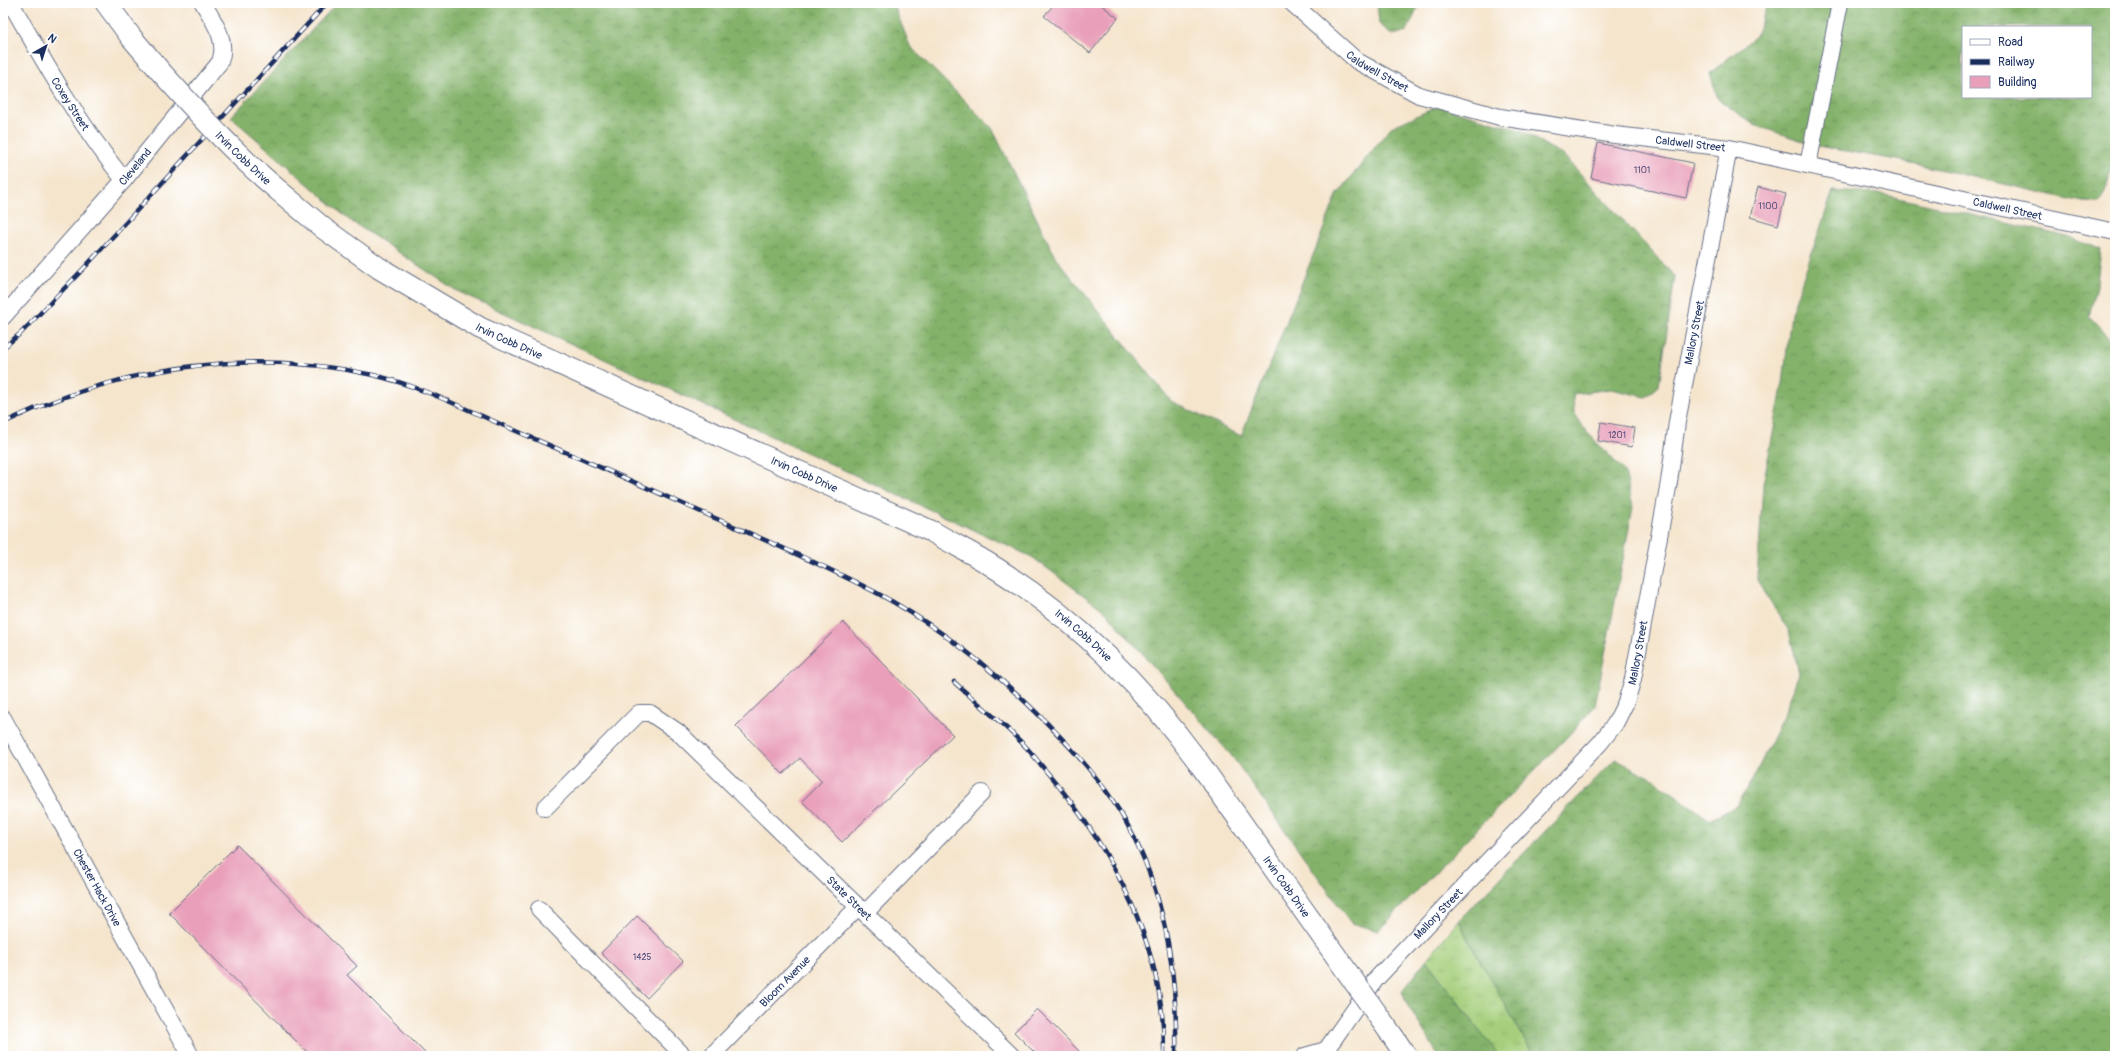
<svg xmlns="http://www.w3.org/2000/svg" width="2118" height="1059" viewBox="0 0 2118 1059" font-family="Pangolin,sans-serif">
<defs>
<pattern id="grass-tufts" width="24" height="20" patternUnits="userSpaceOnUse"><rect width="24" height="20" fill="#a5cf7b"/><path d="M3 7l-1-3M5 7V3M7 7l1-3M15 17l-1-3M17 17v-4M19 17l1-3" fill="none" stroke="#8db26d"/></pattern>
<pattern id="forest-crowns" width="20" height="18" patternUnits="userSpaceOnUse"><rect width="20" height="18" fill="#84b26b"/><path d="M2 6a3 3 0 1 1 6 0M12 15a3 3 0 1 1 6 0" fill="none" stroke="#6b915b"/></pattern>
</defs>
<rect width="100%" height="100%" fill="#fff"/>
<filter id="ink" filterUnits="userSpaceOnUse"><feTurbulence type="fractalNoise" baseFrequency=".025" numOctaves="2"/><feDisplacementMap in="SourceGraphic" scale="8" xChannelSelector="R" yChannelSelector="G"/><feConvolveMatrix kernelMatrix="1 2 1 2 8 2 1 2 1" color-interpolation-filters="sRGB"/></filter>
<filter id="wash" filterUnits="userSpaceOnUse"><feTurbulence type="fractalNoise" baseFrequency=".012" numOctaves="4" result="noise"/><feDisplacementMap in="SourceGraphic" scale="16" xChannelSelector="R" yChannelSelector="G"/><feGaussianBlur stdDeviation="0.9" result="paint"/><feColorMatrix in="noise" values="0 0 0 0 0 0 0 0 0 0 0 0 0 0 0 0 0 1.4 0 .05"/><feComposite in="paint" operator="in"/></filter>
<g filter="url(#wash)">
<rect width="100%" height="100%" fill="#f5e5cd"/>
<polygon fill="url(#grass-tufts)" stroke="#607f6c" points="1459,920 1468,940 1534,1056 1499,1056 1426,960"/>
<g fill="url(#forest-crowns)" stroke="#507064" fill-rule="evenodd">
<polygon points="337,3 893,3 910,46 992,128 1056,258 1171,401 1241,436 1337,195 1391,127 1439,106 1521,130 1564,156 1675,277 1659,386 1646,397 1611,389 1573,394 1574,412 1585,430 1625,472 1633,507 1595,706 1570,734 1378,931 1351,923 1231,755 1106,612 1032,557 457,291 348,219 231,117"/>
<polygon points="1377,3 1420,3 1407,31 1393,35 1379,24"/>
<path d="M1768,3H2115V149L2107,188L2099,203L2083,202L1907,162L1818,146L1754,125L1718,99L1710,73L1756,36ZM1963,27H2091V97H1963Z"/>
<polygon points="1833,191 1881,194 2064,236 2101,249 2097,282 2089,317 2115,345 2115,1056 1534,1056 1468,940 1459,920 1615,759 1652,778 1710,820 1736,806 1754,777 1785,712 1799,673 1789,631 1757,580 1763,484 1783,383 1791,313"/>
<polygon points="1426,960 1497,1053 1499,1056 1439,1056 1408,1006 1402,991"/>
</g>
<g id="blocks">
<g fill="#e99fb9">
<polygon points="1055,3 1099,3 1118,18 1090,53 1044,16"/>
<polygon points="1598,143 1693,163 1686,198 1591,178"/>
<polygon points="1758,187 1786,194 1778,225 1750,217"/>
<polygon points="1601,422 1635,428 1632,447 1598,441"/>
<polygon points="843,622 953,735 842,842 802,801 822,781 800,758 783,774 736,726"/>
<polygon points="237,845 357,966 347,975 428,1056 311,1056 169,913"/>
<polygon points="637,916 683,961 647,998 601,953"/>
<polygon points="1037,1009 1084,1056 1038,1056 1014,1032"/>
</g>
</g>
</g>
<g filter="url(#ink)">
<use href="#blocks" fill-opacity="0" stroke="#676f85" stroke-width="1"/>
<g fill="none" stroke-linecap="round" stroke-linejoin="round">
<g stroke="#676f85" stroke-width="18">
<g id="minor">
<path id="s1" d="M11,3C45,64 80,125 124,180"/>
<path id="s2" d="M1292,3L1357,61L1419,95L1500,117L1615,135L1729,148L2115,232"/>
<polyline points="1808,165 1840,3"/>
<path id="s3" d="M3,317L124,180L220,62C228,40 214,22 203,3"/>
<path id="s4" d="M3,718L191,1056"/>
<path id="s5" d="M545,808L639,713H650L678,732L1012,1056"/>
<polyline points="539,909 684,1056"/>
<polyline points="865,913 982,793"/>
<path id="s6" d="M711,1056L858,907"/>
<polyline points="1305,1056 1326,1050"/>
<path id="s7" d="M1325,1056L1326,1050L1376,979L1600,743L1615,724L1626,702L1633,679L1669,482L1677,422L1729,148"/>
</g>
</g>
<g stroke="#676f85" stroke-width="23">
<g id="major">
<polyline points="106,3 131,37 161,72"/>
<path id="s8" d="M278,190L323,228L379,268L480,328L933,532C953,544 974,554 994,567C1074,617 1141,684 1197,760"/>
<polyline points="1394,1038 1406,1056"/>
</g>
</g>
<use href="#minor" stroke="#fff" stroke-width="16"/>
<use href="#major" stroke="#fff" stroke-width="21"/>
<g stroke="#1b2f5e" stroke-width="4.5">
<g id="rail">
<polyline points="3,348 21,333 86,266 327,3"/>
<path d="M3,423C120,367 245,347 373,375C417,385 459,406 500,424C558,449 617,474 674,500C741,530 810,558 875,592C926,619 974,655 1017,694C1051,726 1087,762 1113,801C1163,876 1178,969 1176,1056"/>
<path d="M954,682C975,701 998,719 1018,739C1028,748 1037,760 1046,771C1114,850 1166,949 1164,1056"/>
</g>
</g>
<use href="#rail" stroke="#fff" stroke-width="3" stroke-dasharray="9" stroke-linecap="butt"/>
<g stroke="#676f85" stroke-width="23" stroke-linecap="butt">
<g id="major-bridge">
<path id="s9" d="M161,72C198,113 235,154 278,190"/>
<path id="s10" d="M1197,760L1394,1038"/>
</g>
</g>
<use href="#major-bridge" stroke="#fff" stroke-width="21"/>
</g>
</g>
<g text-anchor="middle" stroke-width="3" stroke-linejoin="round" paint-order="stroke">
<g font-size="9" fill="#4e4b75">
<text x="1642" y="173">1101</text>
<text x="1768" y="209">1100</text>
<text x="1617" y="438">1201</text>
<text x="642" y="960">1425</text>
</g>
<g font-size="11" fill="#1b2f5e" stroke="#fff">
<text dy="4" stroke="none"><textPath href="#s2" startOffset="110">Caldwell Street</textPath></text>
<text dy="4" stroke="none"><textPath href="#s1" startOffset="117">Coxey Street</textPath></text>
<text dy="4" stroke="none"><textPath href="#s2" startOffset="434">Caldwell Street</textPath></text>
<text dy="4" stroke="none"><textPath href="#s9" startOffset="119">Irvin Cobb Drive</textPath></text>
<text dy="4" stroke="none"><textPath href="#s3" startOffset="200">Cleveland</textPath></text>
<text dy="4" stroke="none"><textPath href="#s2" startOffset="758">Caldwell Street</textPath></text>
<text dy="4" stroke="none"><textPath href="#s7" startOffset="843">Mallory Street</textPath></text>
<text dy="4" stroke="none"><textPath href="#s8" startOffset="277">Irvin Cobb Drive</textPath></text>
<text dy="4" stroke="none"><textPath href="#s8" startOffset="601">Irvin Cobb Drive</textPath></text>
<text dy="4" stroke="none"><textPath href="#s8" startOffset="925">Irvin Cobb Drive</textPath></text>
<text dy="4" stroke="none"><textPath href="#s7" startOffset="518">Mallory Street</textPath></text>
<text dy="4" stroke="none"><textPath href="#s10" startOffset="155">Irvin Cobb Drive</textPath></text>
<text dy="4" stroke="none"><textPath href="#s4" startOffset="194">Chester Hack Drive</textPath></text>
<text dy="4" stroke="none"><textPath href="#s5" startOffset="417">State Street</textPath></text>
<text dy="4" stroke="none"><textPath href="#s7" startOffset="183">Mallory Street</textPath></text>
<text dy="4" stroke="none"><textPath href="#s6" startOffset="105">Bloom Avenue</textPath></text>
</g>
</g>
<rect width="2118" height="1059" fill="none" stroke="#fff" stroke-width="16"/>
<rect x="1962" y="26" width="130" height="72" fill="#ffffff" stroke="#a4acbf"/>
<rect x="1970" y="39" width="20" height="6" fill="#ffffff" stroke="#a4acbf"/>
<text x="1998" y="46" font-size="12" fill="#1b2f5e">Road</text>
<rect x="1970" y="59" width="20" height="6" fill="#1b2f5e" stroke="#a4acbf"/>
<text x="1998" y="66" font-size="12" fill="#1b2f5e">Railway</text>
<rect x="1970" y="76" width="20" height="12" fill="#e99fb9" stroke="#a4acbf"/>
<text x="1998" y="86" font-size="12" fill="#1b2f5e">Building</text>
<g transform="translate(46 46) rotate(39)" stroke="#ffffff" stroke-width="3" paint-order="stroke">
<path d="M0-3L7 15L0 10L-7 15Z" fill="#1b2f5e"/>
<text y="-6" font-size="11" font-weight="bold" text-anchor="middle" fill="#1b2f5e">N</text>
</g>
</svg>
